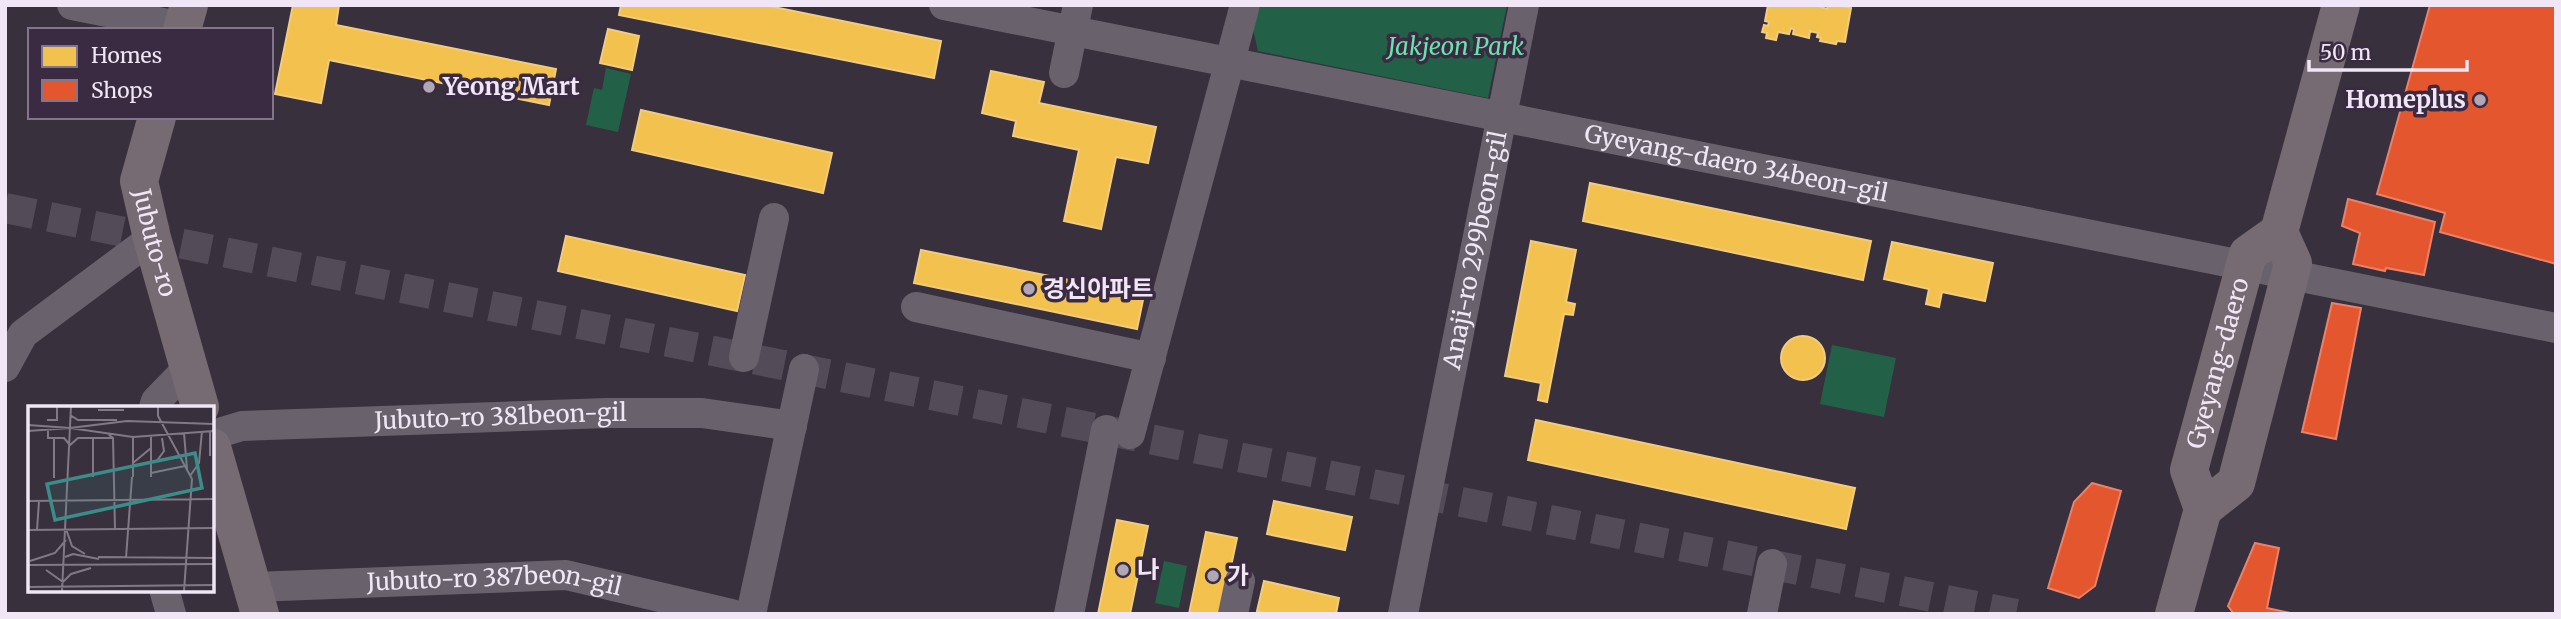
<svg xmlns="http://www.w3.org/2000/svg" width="2561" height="619" viewBox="0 0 2561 619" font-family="Merriweather,'Noto Sans KR',serif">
<rect width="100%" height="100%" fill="#39303d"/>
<g fill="#226148">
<polygon points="1261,5 1507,5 1488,98 1258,51 1253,29"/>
<polygon points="606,68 631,74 618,132 586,125 594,88 602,90"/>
<polygon points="1832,345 1896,358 1884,417 1820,404"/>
<polygon points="1164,561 1187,566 1179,608 1155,603"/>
</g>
<g fill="#f2c14e" stroke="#f1cc80" stroke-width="2">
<polygon points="293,5 339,5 336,25 556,69 549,105 329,60 321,103 275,94"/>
<polygon points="621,5 764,5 941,41 934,78 619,15"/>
<polygon points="1768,5 1815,5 1827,9 1828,5 1836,5 1851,8 1845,42 1837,41 1836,44 1820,41 1821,38 1817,37 1818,33 1810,31 1809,38 1793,34 1794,29 1791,28 1789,34 1778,32 1776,40 1766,38 1767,33 1762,32 1764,25 1768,26 1769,22 1765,21"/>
<polygon points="608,29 639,36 632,70 600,63"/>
<polygon points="991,71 1044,82 1039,103 1156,127 1148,163 1116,157 1101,229 1064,221 1079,150 1013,136 1016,121 982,113"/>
<polygon points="641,110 832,153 823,193 632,150"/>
<polygon points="1590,183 1871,241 1863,280 1583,221"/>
<polygon points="566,236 745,275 737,311 558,271"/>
<polygon points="1531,241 1576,250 1566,302 1575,304 1573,315 1564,314 1547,402 1538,400 1541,383 1505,376"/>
<polygon points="1892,242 1993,263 1985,301 1942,292 1939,307 1926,304 1929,289 1884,279"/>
<polygon points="921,250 1144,295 1137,329 914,283"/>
<circle cx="1803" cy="358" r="22"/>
<polygon points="1536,420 1855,488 1846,529 1528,460"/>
<polygon points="1274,501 1352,517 1345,550 1267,534"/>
<polygon points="1117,520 1148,526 1130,614 1098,614"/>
<polygon points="1206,532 1237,538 1221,614 1189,614"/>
<polygon points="1264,581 1339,598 1336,614 1267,614 1257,611"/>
</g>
<g fill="#e4572e" stroke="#e8826a" stroke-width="2">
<polygon points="2430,5 2556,5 2556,264 2440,232 2445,213 2377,194"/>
<polygon points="2348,199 2435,222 2424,275 2386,268 2385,271 2353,264 2360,233 2342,226"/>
<polygon points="2332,303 2361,308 2336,439 2302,432"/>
<polygon points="2092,483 2121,491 2095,586 2079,598 2048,588 2074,502"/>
<polygon points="2255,543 2279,548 2267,608 2295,614 2234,614 2228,606"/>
</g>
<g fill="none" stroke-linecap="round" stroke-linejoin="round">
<polyline stroke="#544b59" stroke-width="30" stroke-dasharray="30 15" stroke-linecap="butt" points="5,208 2016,614"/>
<g stroke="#69626c" stroke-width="30">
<polyline points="72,5 183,27"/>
<path id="s1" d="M944,5L2556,328"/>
<polyline points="1064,73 1078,5"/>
<polyline points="916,307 1151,358"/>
<polyline points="744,357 774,218"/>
<polyline points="5,367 23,334 152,238"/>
<polyline points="154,407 156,401 189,367"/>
<polyline points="1130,434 1245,5"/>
<path id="s2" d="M212,435L242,426L607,413H702L792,426"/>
<path id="s3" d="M252,587L566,575L732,614"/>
<polyline points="164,589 171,614"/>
<polyline points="751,614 804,369"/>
<polyline points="1069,614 1106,430"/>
<polyline points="1233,614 1240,581"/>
<path id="s4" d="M1403,614L1524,5"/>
<polyline points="1762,614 1772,564"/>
</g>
<g stroke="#776b73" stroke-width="38">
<polyline points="182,30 189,5"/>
<path id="s5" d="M157,117L139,181L152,238L200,407"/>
<polyline points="212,447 260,614"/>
<polyline points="2203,509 2236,483 2293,263 2279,232 2341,5"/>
<path id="s6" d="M2174,614L2203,509L2189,470L2248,254L2279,232"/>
</g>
</g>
<g fill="#b0a6b5" stroke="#3a2b42" stroke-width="2.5">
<circle cx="429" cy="87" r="7"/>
<circle cx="2480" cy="100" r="7"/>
<circle cx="1029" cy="289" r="7"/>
<circle cx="1123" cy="570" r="7"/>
<circle cx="1213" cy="576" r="7"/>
</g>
<g text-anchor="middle" stroke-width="7" stroke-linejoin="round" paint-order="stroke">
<g font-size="24" font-style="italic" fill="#69e3ac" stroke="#3a2b42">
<text x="1456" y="55">Jakjeon Park</text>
</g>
<g font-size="24" font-weight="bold" fill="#f0e6f5" stroke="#3a2b42" text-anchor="start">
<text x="443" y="95">Yeong Mart</text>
<text x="2466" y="108" text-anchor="end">Homeplus</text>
<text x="1043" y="297">경신아파트</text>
<text x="1137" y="578">나</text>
<text x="1227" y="584">가</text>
</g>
<g font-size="24" fill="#f0e6f5" stroke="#3a2b42">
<text dy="8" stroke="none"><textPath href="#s1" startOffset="808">Gyeyang-daero 34beon-gil</textPath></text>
<text dy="8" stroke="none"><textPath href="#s5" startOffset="130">Jubuto-ro</textPath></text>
<text dy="8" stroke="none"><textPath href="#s4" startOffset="371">Anaji-ro 299beon-gil</textPath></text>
<text dy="8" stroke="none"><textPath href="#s6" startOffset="261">Gyeyang-daero</textPath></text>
<text dy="8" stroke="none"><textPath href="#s2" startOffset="290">Jubuto-ro 381beon-gil</textPath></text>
<text dy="8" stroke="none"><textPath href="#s3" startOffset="243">Jubuto-ro 387beon-gil</textPath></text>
</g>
</g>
<g transform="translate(28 406)">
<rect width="186" height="186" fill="#39303d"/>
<path fill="none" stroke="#827987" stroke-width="2" d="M130,0V10L164,73L156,185M70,4H96M42,9L50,14H89M19,14H29V0M0,19L42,22L99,15L186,18M20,24V32H37M0,25L42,22L105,31L186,25M156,27L159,63M80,28L85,32L87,123M65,31V71M105,31V71M123,31V71M26,32V72M36,32L42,39L50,32H86M182,50V25M123,56L152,51M128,56L136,45L134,32M105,57L123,42M123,67L157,60M162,70L171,57L174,25M0,95L186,93M38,123L44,140L57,148M0,124L186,122M9,124L11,95M37,151L45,148L71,153M70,151L186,152M98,152L104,71M2,155L27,147L38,134M0,159L186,158M18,164L35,176L43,168L63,162M0,181L186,179M34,185L43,0"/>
<path fill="#3c8c89" fill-opacity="0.15" stroke="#3c8c89" stroke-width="3.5" d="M167,47L174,82L27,114L19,78Z"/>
<rect width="186" height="186" fill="none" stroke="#f0e6f5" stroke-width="3.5"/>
</g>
<rect width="2561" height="619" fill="none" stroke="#f0e6f5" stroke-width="14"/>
<rect x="28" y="28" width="245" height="91" fill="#3a2b42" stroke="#83768a" stroke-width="2"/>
<rect x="42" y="46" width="35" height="21" fill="#f2c14e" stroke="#83768a" stroke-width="2"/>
<text x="91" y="63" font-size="21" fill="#f0e6f5">Homes</text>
<rect x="42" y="80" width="35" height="21" fill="#e4572e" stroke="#83768a" stroke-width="2"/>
<text x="91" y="98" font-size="21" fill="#f0e6f5">Shops</text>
<path d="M2309 60v10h158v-10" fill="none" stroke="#f0e6f5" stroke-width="3.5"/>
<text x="2320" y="60" font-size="21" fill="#f0e6f5" stroke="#3a2b42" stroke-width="5" paint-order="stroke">50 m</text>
</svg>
